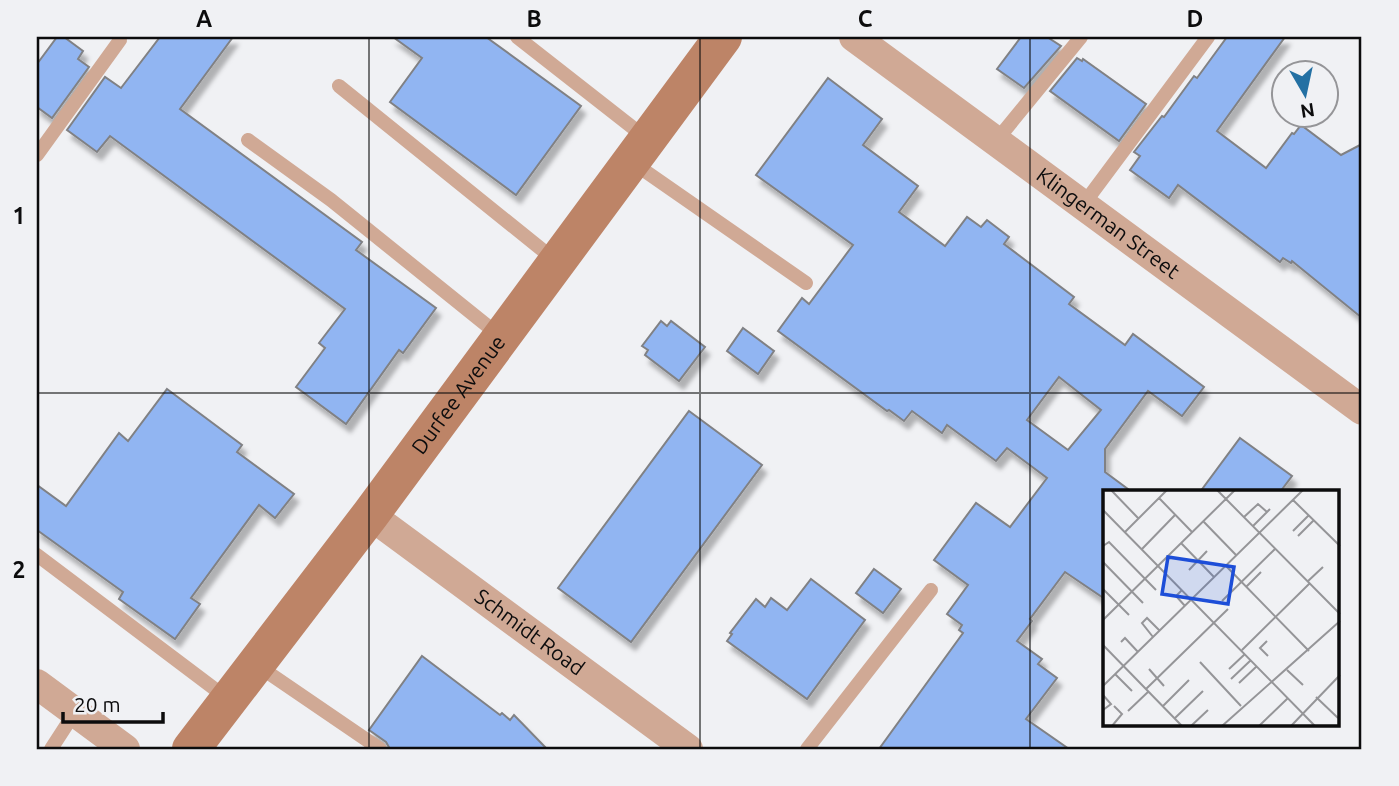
<svg xmlns="http://www.w3.org/2000/svg" width="1399" height="786" viewBox="0 0 1399 786" font-family="Ubuntu,sans-serif">
<defs>
<filter id="shadow"><feDropShadow dx="4.5" dy="8" stdDeviation="2" flood-color="#0004"/></filter>
</defs>
<rect width="100%" height="100%" fill="#f0f1f4"/>
<g fill="#91b5f2" stroke="#808184" stroke-width="2" fill-rule="evenodd" filter="url(#shadow)">
<polygon points="57,37 64,37 83,51 78,59 89,67 52,118 37,107 37,64"/>
<polygon points="160,37 233,37 180,109 362,242 356,250 436,308 403,353 399,350 346,424 296,387 325,348 319,343 345,309 110,136 97,152 67,130 105,77 121,88"/>
<polygon points="393,37 486,37 581,106 516,195 390,102 422,58"/>
<polygon points="1021,37 1047,37 1061,46 1024,88 997,69"/>
<polygon points="1227,37 1285,37 1217,131 1266,168 1292,133 1294,134 1301,125 1341,155 1362,144 1362,318 1292,261 1291,263 1283,258 1280,262 1178,185 1169,198 1130,170 1140,156 1134,152 1162,116 1164,117 1194,76 1197,78"/>
<polygon points="1077,58 1082,61 1083,59 1146,104 1119,141 1050,91"/>
<path d="M828,78L882,119L863,145L918,186L899,212L945,246L967,217L981,227L987,220L1009,237L1004,244L1074,297L1069,304L1125,345L1133,334L1204,387L1182,416L1148,391L1105,449V472L1132,492H1105V599L1065,572L1030,619L1032,621L1017,641L1042,659L1038,664L1057,678L1026,719L1069,749H879L963,633L959,630L962,625L947,614L968,585L934,560L976,503L1010,527L1047,478L1007,448L996,461L947,425L942,433L912,411L904,421L889,410L887,411L778,331L802,298L809,304L853,245L756,175ZM1059,377L1101,410L1068,450L1027,420Z"/>
<polygon points="661,321 667,326 671,321 705,347 679,381 645,355 648,350 642,346"/>
<polygon points="743,328 774,351 758,374 727,351"/>
<polygon points="167,389 242,445 237,452 294,494 275,518 259,505 191,598 200,604 175,639 119,599 123,592 37,530 37,485 66,506 119,433 128,441"/>
<polygon points="689,411 762,465 631,642 558,588"/>
<polygon points="1240,438 1292,476 1280,492 1200,492"/>
<polygon points="874,569 901,589 883,613 856,593"/>
<polygon points="811,579 865,620 807,699 727,641 732,634 730,633 756,599 765,607 771,598 787,610"/>
<polygon points="422,656 500,715 502,713 510,720 514,715 547,749 390,749 386,742 369,730"/>
</g>
<g fill="none" stroke-linecap="round" stroke-linejoin="round">
<g stroke="#d0a995" stroke-width="14">
<polyline points="517,37 646,138"/>
<polyline points="339,86 556,261"/>
<polyline points="248,140 331,200 500,336"/>
<polyline points="996,141 1081,37"/>
<polyline points="37,155 120,40"/>
<polyline points="632,162 806,283"/>
<polyline points="1083,205 1208,37"/>
<polyline points="37,555 228,699"/>
<polyline points="257,665 380,749"/>
<polyline points="51,749 75,712"/>
<polyline points="807,749 931,590"/>
</g>
<g stroke="#d0a995" stroke-width="30">
<path id="s1" d="M854,37L1362,410"/>
<path id="s2" d="M370,515L688,749"/>
<polyline points="37,684 125,749"/>
</g>
<path stroke="#bd8467" stroke-width="38" id="s3" d="M191,749L370,515L723,37"/>
</g>
<path fill="none" stroke="#0c0c0d" stroke-width="2" stroke-opacity="0.55" d="M369,37V749M700,37V749M1030,37V749M37,393H1362"/>
<g text-anchor="middle" stroke-width="5" stroke-linejoin="round" paint-order="stroke">
<g font-size="21" fill="#0c0c0d" stroke="#f0f1f4">
<text dy="7" stroke="none"><textPath href="#s1" startOffset="315">Klingerman Street</textPath></text>
<text dy="7" stroke="none"><textPath href="#s3" startOffset="444">Durfee Avenue</textPath></text>
<text dy="7" stroke="none"><textPath href="#s2" startOffset="198">Schmidt Road</textPath></text>
</g>
</g>
<g transform="translate(1103 490)">
<rect width="236" height="236" fill="#f0f1f4"/>
<path fill="none" stroke="#959598" stroke-width="2" d="M8,0L35,28M114,0L237,124M56,8L89,42M190,10L237,56M0,20L212,236M141,27L155,14L164,22M100,31L133,65M150,36L167,19M190,41L206,25M22,42L64,0M195,46L211,30M78,53L111,87M0,56L6,52L53,100M39,59L72,25M0,72L40,113M123,76L206,161M86,80L104,61M204,92L220,77M143,97L158,82M0,99L26,125M79,100L73,106L82,116M119,111L172,59M0,130L132,0M50,147L39,133L44,128L57,141M164,151L157,158L165,166M18,152L22,148L35,162M0,155L79,236M139,160L206,94M97,172L138,216M46,179L61,196M126,179L142,164M184,180L200,195M12,184L29,201M128,189L148,170M136,193L154,176M0,196L200,0M43,199L125,119M0,205L8,214L0,220M213,207L235,228M60,216L86,190M25,221L46,201M72,228L100,201M9,236L19,224L11,216M88,236L105,220M119,236L237,131M156,236L185,208M188,236L237,185"/>
<path fill="#1d4ed8" fill-opacity="0.15" stroke="#1d4ed8" stroke-width="3.5" d="M65,67L131,77L125,114L59,104Z"/>
<rect width="236" height="236" fill="none" stroke="#0c0c0d" stroke-width="3.5"/>
</g>
<rect width="1399" height="786" fill="none" stroke="#f0f1f4" stroke-width="77"/>
<g transform="translate(1305 94) rotate(171)"><circle r="33" fill="#f0f1f4" stroke="#959598" stroke-width="2"/>
<path d="M0-5L12 26L0 18L-12 26Z" fill="#2370a3"/>
<text y="-10" font-size="19" font-weight="bold" text-anchor="middle" fill="#0c0c0d">N</text>
</g>
<path d="M63 712v10h100v-10" fill="none" stroke="#0c0c0d" stroke-width="3.5"/>
<text x="74" y="712" font-size="21" fill="#0c0c0d" stroke="#f0f1f4" stroke-width="5" paint-order="stroke">20 m</text>
<rect x="38" y="38" width="1322" height="710" fill="none" stroke="#0c0c0d" stroke-width="2.5"/>
<g font-size="23" text-anchor="middle" font-weight="bold" fill="#0c0c0d">
<text x="204" y="27">A</text>
<text x="534" y="27">B</text>
<text x="865" y="27">C</text>
<text x="1195" y="27">D</text>
<text x="19" y="224">1</text>
<text x="19" y="578">2</text>
</g>
</svg>
